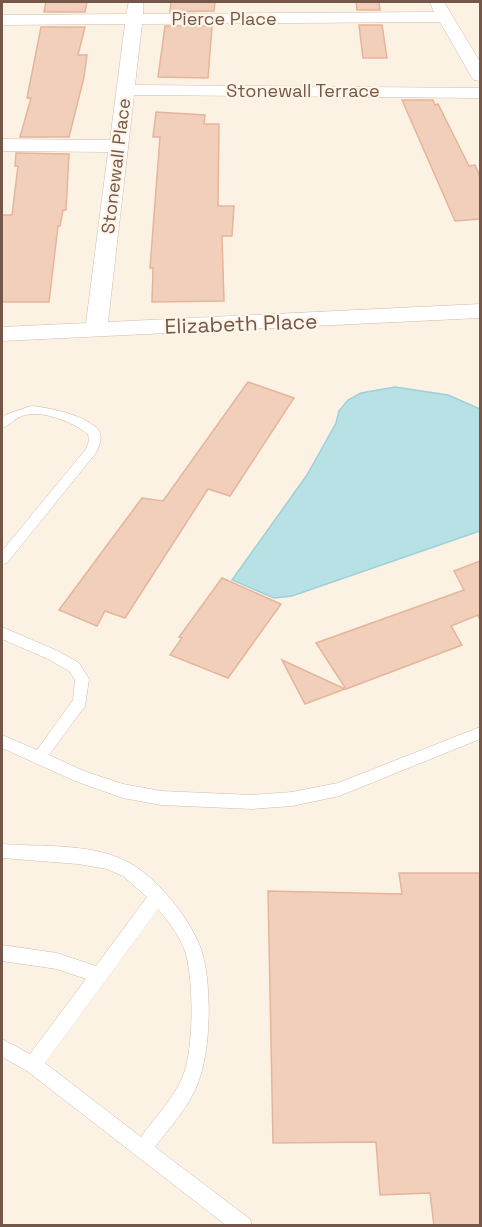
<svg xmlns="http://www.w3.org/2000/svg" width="482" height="1227" viewBox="0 0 482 1227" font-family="'Space Grotesk',sans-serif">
<rect width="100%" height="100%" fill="#fcf2e3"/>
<polygon fill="#b8e1e6" stroke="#9ed0d8" stroke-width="1.5" points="395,387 448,395 480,409 480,531 292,596 274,598 232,580 307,475 336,423 339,411 348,400 361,393"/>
<g fill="#f2cfbb" stroke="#e5b59b" stroke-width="1.5">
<polygon points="46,2 87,2 85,12 44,12"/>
<polygon points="171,2 215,2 214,11 170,12"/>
<polygon points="356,2 379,2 380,10 357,10"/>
<polygon points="359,25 382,25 387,58 363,58"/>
<polygon points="165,26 212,26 208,78 158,77"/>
<polygon points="41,27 85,27 78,55 87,55 84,77 69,137 20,137 31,98 27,98"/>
<polygon points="402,100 433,100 435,105 438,104 469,166 475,165 480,177 480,219 455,221"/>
<polygon points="156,112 205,115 204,124 219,124 218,206 234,206 232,236 222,236 224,301 152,302 153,268 150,268 160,137 153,137"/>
<polygon points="16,153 69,154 66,210 63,210 60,226 58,226 49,302 2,302 2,215 12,215 18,166 15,166"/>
<polygon points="248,382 294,398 230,496 208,489 125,618 105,611 97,626 59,610 142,498 163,501"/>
<polygon points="480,561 480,620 478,615 451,626 462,645 346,689 316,643 464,590 454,571"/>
<polygon points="222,578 281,604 228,678 170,655 182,638 179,637"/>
<polygon points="282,660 345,689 305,704"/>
<polygon points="399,873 480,873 480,1226 434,1226 430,1193 380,1195 376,1142 273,1143 268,891 402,894"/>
</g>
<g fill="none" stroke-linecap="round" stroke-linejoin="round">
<g stroke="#d0bbad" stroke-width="1">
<g id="lane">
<path d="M31,406C47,407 90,416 99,431C103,439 99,447 95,454L7,563L2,564V551L86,449L89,441L88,434C73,422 41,409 22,416C14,419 9,426 2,428V418L5,415Z"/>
<polygon points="2,627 58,651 79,663 89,679 85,706 49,755 84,771 123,784 161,791 252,795 292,792 338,783 480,727 480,739 339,796 292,806 252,809 161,805 123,798 75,781 2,748 2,735 37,750 73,700 75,680 69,671 48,659 2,639"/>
<path d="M2,844C41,847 88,843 124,860C155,874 192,920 202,952C212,987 211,1049 198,1083C189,1107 170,1127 155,1147L250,1219L252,1226H227L27,1071L2,1057V1039L30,1054L86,979L57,969L2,961V945L57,953L96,966L147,897L123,876L107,869L78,864L2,858ZM158,909C168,921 180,936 185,951C194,980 194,1048 183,1076C174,1098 155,1117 141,1137L45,1063Z"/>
</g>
</g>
<g stroke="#d0bbad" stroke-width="1">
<polygon id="street" points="129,2 143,2 143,14 434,12 430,2 444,2 480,62 480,81 474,80 471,76 440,22 142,24 135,85 480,88 480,98 134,95 108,322 480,304 480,318 2,341 2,327 86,323 108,152 2,151 2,139 110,140 125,24 2,25 2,15 126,14"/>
</g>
<use href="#lane" fill="#fff" fill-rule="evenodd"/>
<use href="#street" fill="#fff" fill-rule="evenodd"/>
</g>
<g text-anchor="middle" stroke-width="4.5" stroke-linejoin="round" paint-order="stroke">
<g font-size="18" fill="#755749" stroke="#fff6e9">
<text x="224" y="25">Pierce Place</text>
<text x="303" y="97">Stonewall Terrace</text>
<text transform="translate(116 166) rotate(-83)" y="6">Stonewall Place</text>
</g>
<g font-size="21" fill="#755749" stroke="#fff6e9">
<text transform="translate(241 324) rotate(-2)" y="7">Elizabeth Place</text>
</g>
</g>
<rect width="482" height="1227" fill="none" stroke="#755749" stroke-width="6"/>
</svg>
